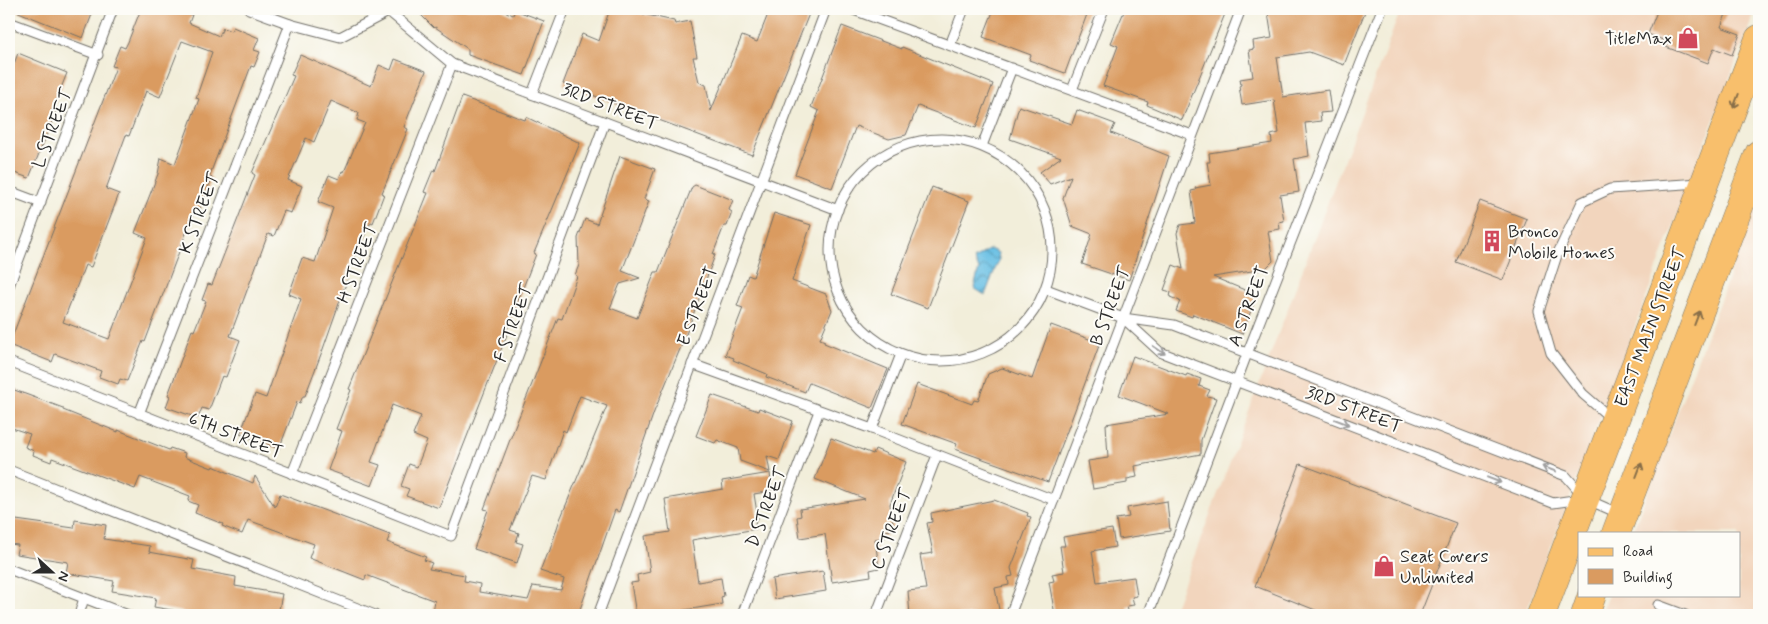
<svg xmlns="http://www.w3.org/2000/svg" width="1768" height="624" viewBox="0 0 1768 624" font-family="Mynerve,sans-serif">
<defs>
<pattern id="water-waves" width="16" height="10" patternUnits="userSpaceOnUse" patternTransform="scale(1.25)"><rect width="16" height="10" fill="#67bfe4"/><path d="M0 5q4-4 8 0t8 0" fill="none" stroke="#559bb9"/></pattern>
</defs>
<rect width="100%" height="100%" fill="#fdfcf7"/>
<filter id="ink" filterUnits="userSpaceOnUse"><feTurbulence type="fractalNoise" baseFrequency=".02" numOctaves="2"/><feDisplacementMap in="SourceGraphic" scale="10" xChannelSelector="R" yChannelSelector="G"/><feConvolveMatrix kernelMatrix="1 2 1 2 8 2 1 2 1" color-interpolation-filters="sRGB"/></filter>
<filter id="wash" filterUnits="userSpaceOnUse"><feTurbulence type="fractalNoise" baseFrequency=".0096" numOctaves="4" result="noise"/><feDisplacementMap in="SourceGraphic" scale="20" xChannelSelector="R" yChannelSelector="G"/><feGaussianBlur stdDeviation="1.12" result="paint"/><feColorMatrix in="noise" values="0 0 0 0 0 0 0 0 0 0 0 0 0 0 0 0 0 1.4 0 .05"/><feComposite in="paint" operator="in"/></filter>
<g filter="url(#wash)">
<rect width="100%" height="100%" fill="#f2eeda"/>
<g fill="#f2d5bd">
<polygon points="1401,9 1756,9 1525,615 1172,615"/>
<polygon points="1759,197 1759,615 1601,615 1608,595 1739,595 1739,533 1632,533"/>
</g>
<polygon fill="url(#water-waves)" stroke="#497588" points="990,249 998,253 999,259 985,295 974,288 979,269 974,259"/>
<g id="blocks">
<g fill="#da9b60" fill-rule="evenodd">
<polygon points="11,9 94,9 83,38"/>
<path d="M141,9H176L192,15L189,23L219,36L223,28L231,31L233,27L259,38L254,50L260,52L254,67L251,66L209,177L212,178L198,214L194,212L145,342L143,341L127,381L120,379L118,384L99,377L101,371L55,354L52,362L9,345L116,67L112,66L120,46L125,48L128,42ZM182,41L212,52L196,98L199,99L175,164L161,158L158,174L135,233L147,238L109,339L63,322L85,265L91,267L119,194L106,189L126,135L129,136L146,91L160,97Z"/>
<polygon points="415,9 500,9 513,15 515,10 544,21 524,75 468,55 468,49 435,27 434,28"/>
<polygon points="610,9 636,9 634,12 674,21 675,24 690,21 697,57 693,57 699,82 706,85 711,111 742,36 757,42 770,9 811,9 752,155 563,84 582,34 599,41"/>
<polygon points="994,9 1089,9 1065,73 1029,60 1031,55 983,37"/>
<polygon points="1125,9 1227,9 1182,120 1147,105 1148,102 1103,86 1118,46 1111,43"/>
<polygon points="1270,9 1366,9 1344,65 1309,52 1277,57 1283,97 1328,90 1331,112 1320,113 1321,121 1305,123 1309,156 1294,159 1299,192 1280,195 1284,221 1279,222 1280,229 1268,231 1273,261 1265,269 1213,277 1257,295 1242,334 1193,314 1192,317 1176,311 1180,301 1170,297 1171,292 1164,290 1173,265 1183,269 1177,233 1180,225 1195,223 1191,191 1196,190 1195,188 1211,185 1207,162 1210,162 1209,153 1272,143 1271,135 1279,133 1274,100 1242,105 1239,86 1241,85 1240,79 1253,77 1249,50 1254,49 1253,41 1272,38 1268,13 1271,13"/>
<polygon points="1658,9 1728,9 1721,27 1740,34 1732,55 1714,48 1708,63 1666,47 1668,42 1648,34"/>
<polygon points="842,26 902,49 902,47 993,84 976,128 918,106 906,135 889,139 856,126 832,188 795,174 819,111 811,107"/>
<polygon points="18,53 67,73 52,111 56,112 29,178 9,171 9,78"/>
<polygon points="300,55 371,86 379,65 391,70 395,59 426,71 404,127 408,129 382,193 384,194 373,223 371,222 346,274 349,275 323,349 305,396 303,396 300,403 297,402 279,449 240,434 255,394 266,398 301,299 289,294 302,258 315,262 333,208 318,202 329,175 339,179 342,171 344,172 365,123 357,120 359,113 331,101 314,142 306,138 288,180 302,186 291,213 284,211 274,236 268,234 230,336 240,340 226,377 222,376 209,410 202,408 198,418 166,407 170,396 168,395 192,330 194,331 206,301 202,300 208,284 212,285 255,175 252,173 294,76 291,75"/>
<polygon points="462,97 525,120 526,117 580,143 534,253 536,254 506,332 508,332 439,508 406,496 409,489 401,486 409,464 417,467 427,441 413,435 421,416 392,405 371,462 380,465 372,486 328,470 342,431 336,429 351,390 349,389 428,193 424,192 433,170 435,171"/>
<polygon points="1019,106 1072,124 1077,110 1115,124 1111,133 1169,156 1129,280 1082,264 1092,234 1072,226 1063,198 1071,176 1050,184 1040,172 1061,157 1010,139"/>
<polygon points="620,156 655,169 644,199 649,201 622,271 640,278 620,284 610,308 637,318 655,272 658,272 692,187 695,185 733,200 729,210 732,212 727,226 724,226 713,254 715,255 685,337 654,412 619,512 615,510 578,615 456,615 433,612 435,601 366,575 365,580 309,558 314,544 248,520 242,534 222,526 223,524 195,513 198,505 188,501 190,496 140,477 135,489 52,458 51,462 33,455 34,451 25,447 30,434 9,427 9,388 63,408 63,410 118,432 118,430 169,450 170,448 185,453 184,457 212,468 213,466 253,483 255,476 275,507 280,494 390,535 387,542 426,557 424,560 432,563 429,569 465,575 464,581 480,584 479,592 528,600 533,586 561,590 564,579 540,571 547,553 549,553 559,522 607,406 580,396 566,432 563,430 546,480 532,476 510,530 519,533 516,542 523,544 517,563 474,549 488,510 484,509 511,437 558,318 562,319 577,276 575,275 579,265 578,238 585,219 597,224"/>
<polygon points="932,187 969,201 928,308 891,294"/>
<polygon points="1480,201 1527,219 1503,280 1456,262"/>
<polygon points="774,213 811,225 792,281 826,294 832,310 820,339 825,341 824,343 888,369 872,408 809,383 805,392 766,377 767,374 733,360 734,358 725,355 743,308 737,306 748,275 753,277"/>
<polygon points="1051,325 1100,343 1048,482 955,449 957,444 902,424 917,384 972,404 974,400 978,401 988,374 1002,368 1032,379"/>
<polygon points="1133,356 1186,376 1187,374 1201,379 1199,386 1210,390 1207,396 1216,398 1201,440 1201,454 1135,466 1137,477 1127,479 1127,483 1093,489 1088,461 1108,458 1106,424 1169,414 1119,395"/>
<polygon points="712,395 758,411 759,408 793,421 779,460 767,456 770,472 740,461 738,448 717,440 715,443 696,436"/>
<polygon points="831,438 873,454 875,449 906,462 890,504 894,529 885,531 886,537 875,539 879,568 870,570 871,576 832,582 825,534 800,538 797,517 801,516 800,509 865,499 815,479"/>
<polygon points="1300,464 1456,523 1420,615 1328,615 1255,586"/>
<polygon points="770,473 772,491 754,494 758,519 755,521 756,529 692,540 698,582 721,578 724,596 721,597 722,604 667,613 667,615 636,615 631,583 638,582 637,575 650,572 645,536 670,532 665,499 723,489 722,481"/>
<polygon points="994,500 1028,513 1027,516 1031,517 1011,568 1013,576 1008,577 1009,585 995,588 1000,615 910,615 908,591 926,589 920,555 933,553 927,523 932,522 931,513"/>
<polygon points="1167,501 1170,531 1119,539 1116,519 1129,517 1127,508"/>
<polygon points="9,519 74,528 75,520 106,525 104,539 150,546 149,552 194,560 192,569 236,577 235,586 282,594 278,615 201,615 154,607 156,598 112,591 114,581 66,573 68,562 16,554 18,545 9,544"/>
<polygon points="1112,529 1115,547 1092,551 1097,582 1134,577 1137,596 1132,597 1134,605 1127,606 1129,615 1055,615 1049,582 1054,581 1052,574 1064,572 1060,546 1065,546 1063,537"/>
<polygon points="823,571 826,591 775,599 772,579"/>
</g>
</g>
</g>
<g filter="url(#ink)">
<use href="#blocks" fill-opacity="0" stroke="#716f68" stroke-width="1"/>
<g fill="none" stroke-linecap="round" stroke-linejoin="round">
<g stroke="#716f68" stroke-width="11">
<g id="service">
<polyline points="249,9 290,24 340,37 388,12"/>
<polyline points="386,9 452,64 838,210"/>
<polyline points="851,9 1192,135"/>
<polyline points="9,22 98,55"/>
<polyline points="950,45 964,9"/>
<polyline points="1072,90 1104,9"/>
<polyline points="532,94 565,9"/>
<circle cx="941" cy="250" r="111"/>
<polyline points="982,146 1012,68"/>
<polyline points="9,191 41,203"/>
<polyline points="9,286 113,9"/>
<polyline points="1046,289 1123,318 1174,325 1566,476 1586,499 1620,514"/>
<polyline points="1123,318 1160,352 1553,503 1581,499"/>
<polyline points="9,362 451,536 605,122"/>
<polyline points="692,364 872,429 1054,500"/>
<polyline points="139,414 290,24"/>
<polyline points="1612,419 1583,394 1551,353 1539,311 1557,255 1582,202 1610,189 1700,183"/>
<polyline points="872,429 901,354"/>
<polyline points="9,470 375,615"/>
<polyline points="292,474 452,64"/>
<polyline points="9,569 128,615"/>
<polyline points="1658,605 1685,615"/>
<polyline points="79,615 84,598"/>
<polyline points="598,615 826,9"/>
<polyline points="742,615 819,411"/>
<polyline points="876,615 937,455"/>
<polyline points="1010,615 1241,9"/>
<polyline points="1148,615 1247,354 1382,9"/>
</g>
</g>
<g stroke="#716f68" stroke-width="29">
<g id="primary">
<polyline points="1616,533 1759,154"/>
<polyline points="1541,615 1759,39"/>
<polyline points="1585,615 1592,595"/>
</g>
</g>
<use href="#service" stroke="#fff" stroke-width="9"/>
<use href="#primary" stroke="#f8bf6c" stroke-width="28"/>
</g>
<defs><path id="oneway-shaft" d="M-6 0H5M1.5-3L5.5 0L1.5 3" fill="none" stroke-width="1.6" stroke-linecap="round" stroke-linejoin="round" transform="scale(1.25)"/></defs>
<g stroke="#876e48">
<use href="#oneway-shaft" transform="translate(1736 101) rotate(111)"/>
<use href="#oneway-shaft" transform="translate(1697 318) rotate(-69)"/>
<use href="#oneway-shaft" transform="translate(1639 470) rotate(-69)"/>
</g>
<g stroke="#a0a0a0">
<use href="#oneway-shaft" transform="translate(1159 350) rotate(34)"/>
<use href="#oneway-shaft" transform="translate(1342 422) rotate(21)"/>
<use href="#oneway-shaft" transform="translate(1549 469) rotate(-159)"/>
<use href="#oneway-shaft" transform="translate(1494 480) rotate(21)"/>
</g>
</g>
<defs>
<g id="shop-bare" transform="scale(1.725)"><path d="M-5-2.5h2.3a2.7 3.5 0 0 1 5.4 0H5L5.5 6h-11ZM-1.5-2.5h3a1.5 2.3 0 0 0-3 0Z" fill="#d1495b" stroke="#fdfcf7" stroke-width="2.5" paint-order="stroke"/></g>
<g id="building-bare" transform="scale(1.725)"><path d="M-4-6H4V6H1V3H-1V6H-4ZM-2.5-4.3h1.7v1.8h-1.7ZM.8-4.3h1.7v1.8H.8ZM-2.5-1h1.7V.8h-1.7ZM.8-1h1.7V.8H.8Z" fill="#d1495b" stroke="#fdfcf7" stroke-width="2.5" paint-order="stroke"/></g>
</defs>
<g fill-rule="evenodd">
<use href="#shop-bare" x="1688" y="38"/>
<use href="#building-bare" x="1492" y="241"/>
<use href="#shop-bare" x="1384" y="566"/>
</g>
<g text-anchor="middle" stroke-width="4" stroke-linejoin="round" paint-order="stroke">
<g font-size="18" fill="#2b2b2b" stroke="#fdfcf7" text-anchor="start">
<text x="1672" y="44" text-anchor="end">TitleMax</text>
<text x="1508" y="237">Bronco<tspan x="1508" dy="21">Mobile Homes</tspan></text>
<text x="1400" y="562">Seat Covers<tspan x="1400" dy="21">Unlimited</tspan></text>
</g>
<g font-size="18" fill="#2b2b2b" stroke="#fdfcf7">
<text transform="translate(610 106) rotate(21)" y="6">3RD STREET</text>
<text transform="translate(52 128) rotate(-69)" y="6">L STREET</text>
<text transform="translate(199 213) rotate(-69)" y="6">K STREET</text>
<text transform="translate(357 263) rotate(-69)" y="6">H STREET</text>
<text transform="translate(697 306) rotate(-69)" y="6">E STREET</text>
<text transform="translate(1110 306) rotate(-69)" y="6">B STREET</text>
<text transform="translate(1248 306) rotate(-69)" y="6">A STREET</text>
<text transform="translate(513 323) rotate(-70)" y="6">F STREET</text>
<text transform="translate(1650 327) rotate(-69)" y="6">EAST MAIN STREET</text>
<text transform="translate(1354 409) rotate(21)" y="6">3RD STREET</text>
<text transform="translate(236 435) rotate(21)" y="6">6TH STREET</text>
<text transform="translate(766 507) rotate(-69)" y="6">D STREET</text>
<text transform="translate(891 529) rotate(-69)" y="6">C STREET</text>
</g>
</g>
<rect width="1768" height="624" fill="none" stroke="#fdfcf7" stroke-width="30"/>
<rect x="1578" y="532" width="162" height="65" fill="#fdfcf7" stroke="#a9a8a5"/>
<rect x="1588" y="548" width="25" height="8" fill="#f8bf6c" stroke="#a9a8a5"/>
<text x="1623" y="556" font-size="15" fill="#2b2b2b">Road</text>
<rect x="1588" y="569" width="25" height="15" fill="#da9b60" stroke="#a9a8a5"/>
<text x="1623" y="582" font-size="15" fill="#2b2b2b">Building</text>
<g transform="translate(52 572) rotate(111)" stroke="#fdfcf7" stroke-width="4" paint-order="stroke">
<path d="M0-4L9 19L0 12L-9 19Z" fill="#2b2b2b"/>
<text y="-8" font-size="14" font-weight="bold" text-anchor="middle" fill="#2b2b2b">N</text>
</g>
</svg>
